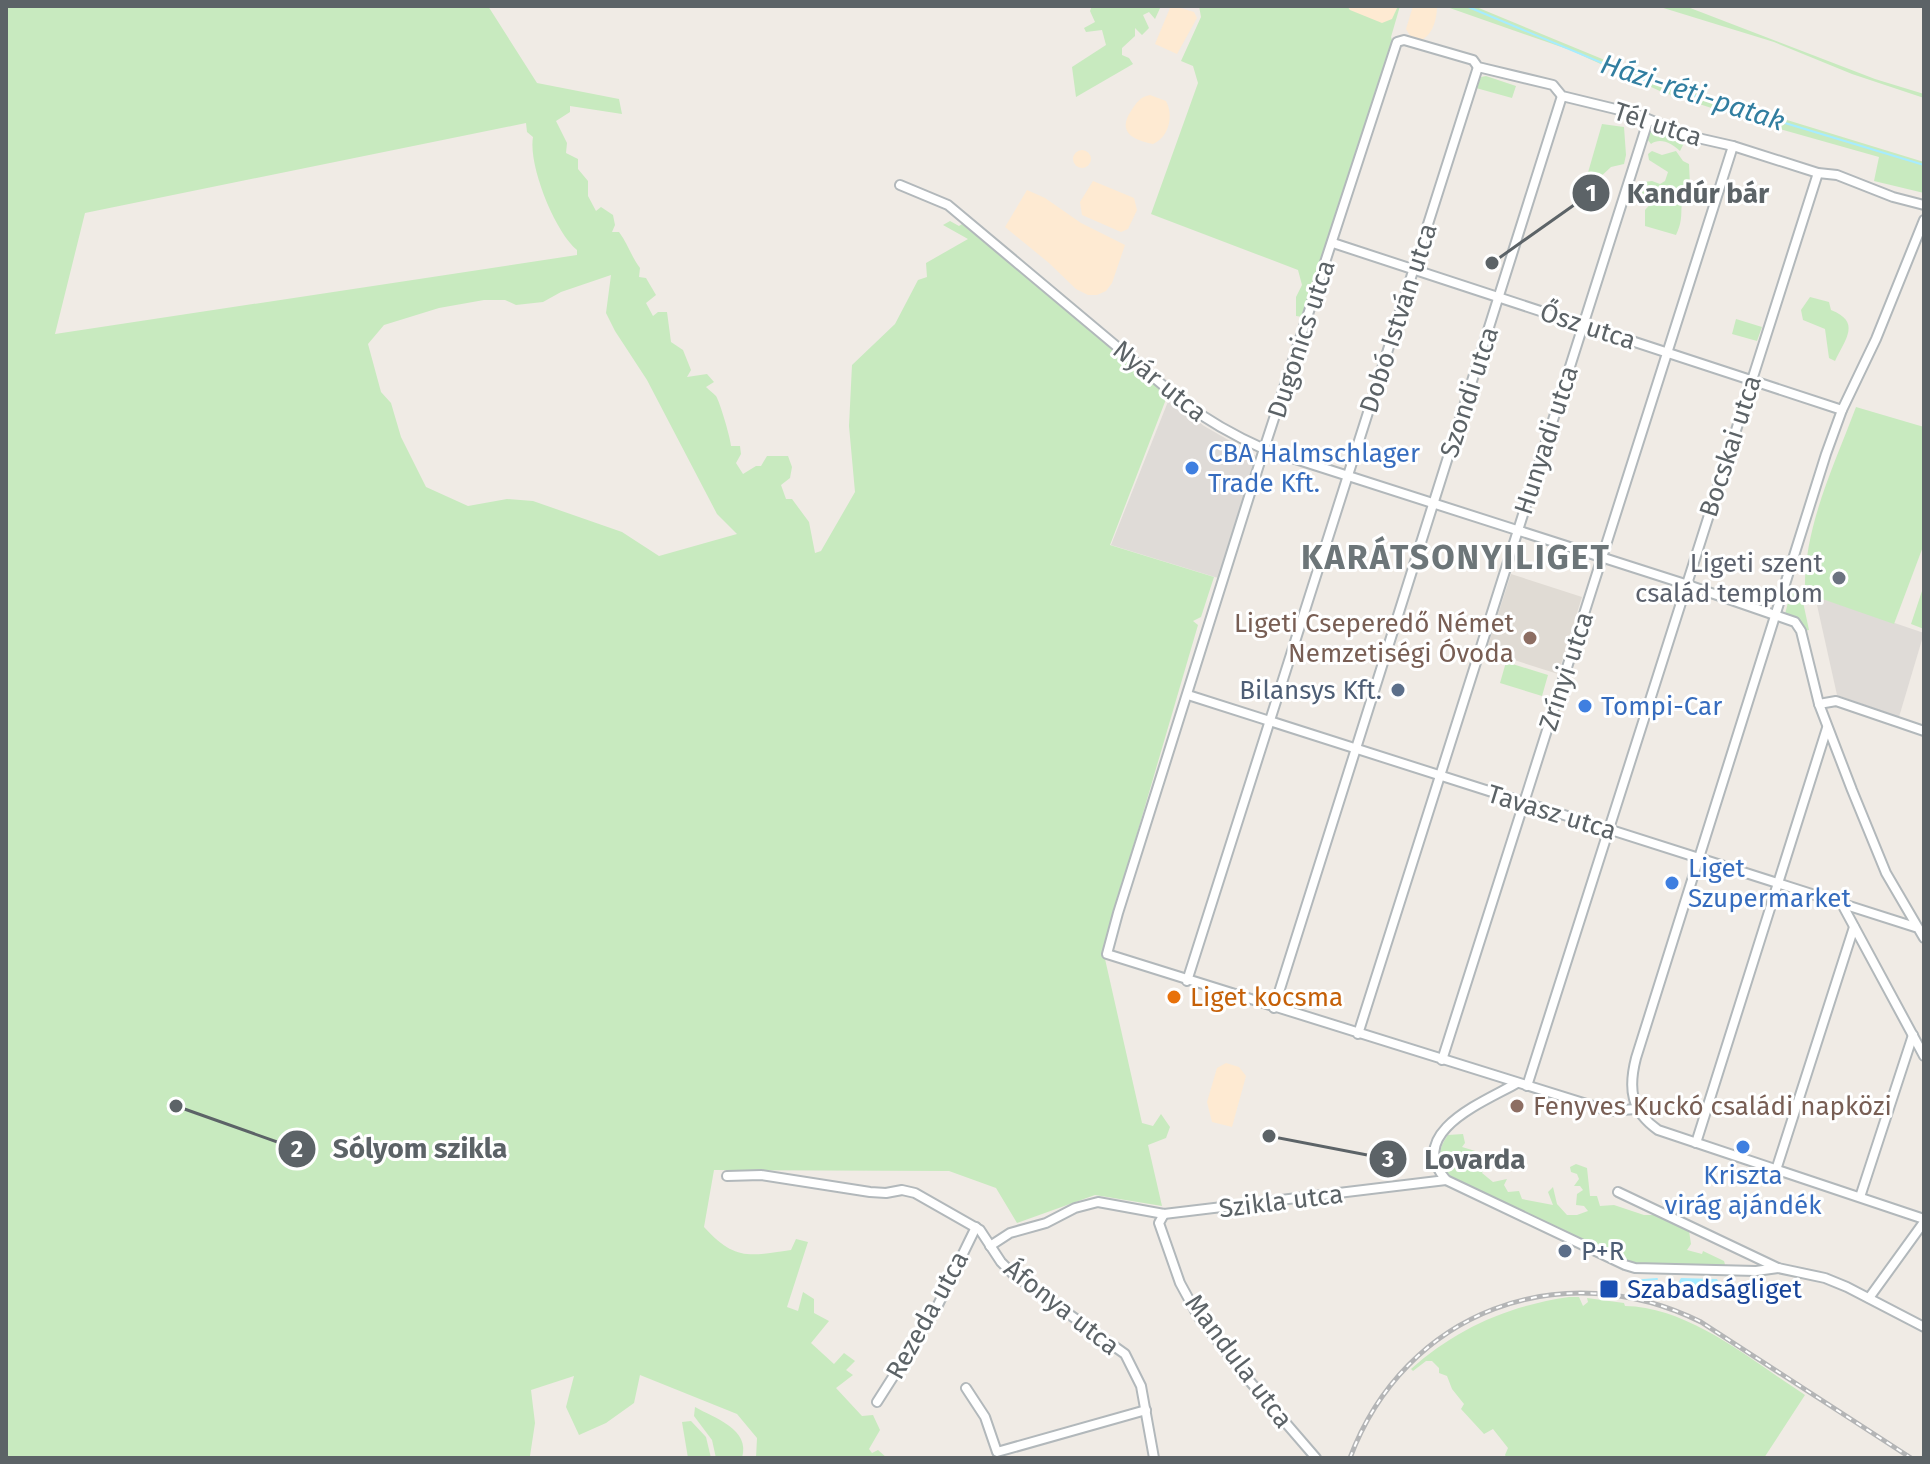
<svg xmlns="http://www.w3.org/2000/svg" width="1930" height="1464" viewBox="0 0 1930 1464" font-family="'Fira Sans',sans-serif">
<rect width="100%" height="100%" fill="#f0ebe5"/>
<g fill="#dfdbd7">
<polygon points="1169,399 1204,426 1256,456 1218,578 1111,545"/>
<polygon points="1815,596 1924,633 1899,717 1837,695"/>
</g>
<polygon fill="#e0dbd4" points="1511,574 1582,597 1558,674 1486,651"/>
<g fill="#c8eabf" fill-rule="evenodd">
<path d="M6,6H488L537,83L619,99L622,114L570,106V112L556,121L567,143L566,153L578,159V169L588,181V196L596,211L601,207L613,215L615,225L612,232H619C628,244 631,256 640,268L639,277L646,278L656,295L646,303L653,316L658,312H667L671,342L683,350L691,370L687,377L707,374L714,382L706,387C709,390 713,393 716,396C720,402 731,440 731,446H740L741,454L736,463L743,474L756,466H761L767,456H788L792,467L790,478L781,485L786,499H792L809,522L815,553L821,551L855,492L849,426L852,365L895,324L918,280L927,277L926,263L968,239L943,225L950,221L959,226L962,224L1168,394L1110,545L1214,577L1201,617L1193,621L1198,625L1103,950L1142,1123L1153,1126L1161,1114L1170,1127L1166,1138L1148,1145L1162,1206L1095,1195L1017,1223L996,1188L949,1171L714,1170L704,1227C735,1261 749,1256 791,1250L796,1239L808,1242L787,1307L798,1311L803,1292L814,1299V1313L829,1321L811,1343L834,1364L844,1353L855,1361L846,1370L853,1375L836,1388L862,1416L873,1415L880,1430L869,1449L872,1453L878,1450L887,1458H756L757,1438L737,1414L640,1375L634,1403L606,1423L579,1435L566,1407L574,1376L531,1390L535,1423L530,1456L526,1458H6ZM526,123L527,132L533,137C528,165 555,232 577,250V255L55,334L85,213ZM611,275L606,313L615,331L647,380L717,514L737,534L659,556L622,532L533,501L507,499L468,506L426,487L401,437L391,403L381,392L368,344L384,325L439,308L484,300H505L516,305L543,302L561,292Z"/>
<polygon points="1092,6 1161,6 1155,19 1149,12 1143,15 1149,28 1142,35 1135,28 1135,36 1122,48 1122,55 1129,58 1133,64 1076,97 1072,67 1106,45 1102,30 1086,32 1084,28 1095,22 1090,11"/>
<polygon points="1199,6 1400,6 1391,37 1394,45 1303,317 1296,316 1296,297 1302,285 1298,270 1151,214 1198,83 1193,66 1181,61 1201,17"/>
<polygon points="1444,6 1474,6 1646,77 1924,162 1924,193 1874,181 1879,157 1758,123 1662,92 1570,50"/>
<polygon points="1657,6 1685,6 1875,79 1924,94 1924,98 1852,74 1774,42"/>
<polygon points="1486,76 1516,86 1512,98 1476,88 1481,77"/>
<polygon points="1602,124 1624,127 1626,155 1624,164 1611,167 1598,179 1587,176"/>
<path d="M1656,126L1671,137L1683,139L1684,143L1680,151C1672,144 1661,137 1651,144L1647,139L1650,127Z"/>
<path d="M1652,151L1662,155L1676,151L1683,161L1689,164L1690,185C1675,205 1687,213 1676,235L1645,226V210L1654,200L1642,193L1640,186L1644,182L1652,181L1660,184L1665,181L1668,172L1649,160L1648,154Z"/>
<path d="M1810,297L1829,302L1831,310C1861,322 1846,338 1835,361L1829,358L1825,329L1803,320L1801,310Z"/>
<polygon points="1736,319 1762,327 1757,341 1732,334"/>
<path d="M1856,407L1924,427V544L1894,624L1805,593C1803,528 1834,466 1856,407Z"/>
<polygon points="1924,585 1924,629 1911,624"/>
<polygon points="1792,587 1800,588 1809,630 1804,631 1801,623 1785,614"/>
<polygon points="1506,662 1548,675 1542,696 1500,683"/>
<path d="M1463,1134L1465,1143L1462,1147L1492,1156L1490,1172L1483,1171L1482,1173L1493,1182L1507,1179L1504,1185L1508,1192L1519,1191L1522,1199L1553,1205L1548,1192L1553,1187L1557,1204L1567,1215H1577L1588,1211L1584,1206L1576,1205L1577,1194L1583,1190L1580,1186H1574L1579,1179L1577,1174L1571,1172L1570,1167L1576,1164L1587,1168L1590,1196H1597L1600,1206L1614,1205L1644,1215H1659L1689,1231L1691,1244L1687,1250L1702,1254L1703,1251L1724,1261L1726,1268L1628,1264L1448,1178C1436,1165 1437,1150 1448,1135Z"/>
<path d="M1569,1297H1579L1583,1306L1588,1302L1587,1298L1624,1303L1625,1306C1690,1307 1752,1361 1805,1395L1764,1458H1507L1505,1455L1508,1448L1493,1429L1484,1434L1461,1409L1464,1404L1452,1389L1447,1376L1439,1373V1368L1432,1361H1426L1413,1371L1411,1369C1456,1329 1507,1306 1569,1297Z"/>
<path d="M695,1407C714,1418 751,1429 742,1458H716L712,1440L694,1416Z"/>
<polygon points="691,1421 706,1437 711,1458 688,1458 682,1422"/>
</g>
<g fill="#feead2">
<polygon points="1174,6 1194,12 1197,18 1177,54 1155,44 1170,8"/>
<polygon points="1347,6 1398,6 1392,19 1382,23 1350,10"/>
<path d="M1413,6H1437C1437,18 1433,35 1421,40L1411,37L1406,29Z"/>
<path d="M1150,95L1166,101C1174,116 1169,137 1153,144C1133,140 1117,132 1131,111C1137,102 1140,97 1150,95Z"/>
<circle cx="1082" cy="159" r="9"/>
<polygon points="1093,181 1134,198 1137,210 1128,229 1121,232 1082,215 1080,202"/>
<polygon points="1027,190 1045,198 1081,223 1125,245 1112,283 1106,291 1097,295 1088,295 1076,289 1049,263 1005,227"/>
<polygon points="1226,1063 1239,1067 1246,1076 1232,1127 1212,1122 1207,1102 1217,1068"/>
</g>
<polygon fill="#a6ecff" points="1681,1278 1717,1279 1719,1283 1714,1298 1690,1298 1678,1283"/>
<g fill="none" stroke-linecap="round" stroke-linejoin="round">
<g stroke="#a6ecff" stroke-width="2">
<polyline points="1466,6 1643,80 1924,165"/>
<polyline points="1628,1283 1631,1281 1657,1279"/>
</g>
<g stroke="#b2b8bb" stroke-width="12">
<g id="minor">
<path d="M900,185L948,205L1183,402C1208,421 1235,436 1264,449L1685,584L1795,622L1801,631L1819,704L1852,790L1886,873L1924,938"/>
<path d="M1924,220L1876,339L1842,410L1826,454L1636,1058C1628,1089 1631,1111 1658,1130L1924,1219"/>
<polyline points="1333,243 1842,410"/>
<polyline points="1188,695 1915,927"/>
<polyline points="1819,704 1836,701 1924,731"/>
<polyline points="1843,906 1924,1056"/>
<polyline points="1187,981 1478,67"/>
<polyline points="1274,1008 1562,96"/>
<polyline points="1358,1034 1648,121"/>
<polyline points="1442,1060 1733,146"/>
<path d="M1517,1083C1486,1101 1404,1132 1446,1180L1625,1265L1635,1268L1756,1271L1778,1268"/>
<polyline points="1527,1086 1818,173"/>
<polyline points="1636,1109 1609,1111 1107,954 1118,913 1264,449 1397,42 1404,40 1473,60 1478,67 1553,85 1562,96 1636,114 1689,136 1733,146 1818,173 1837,175 1893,197 1924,205"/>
<polyline points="1696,1143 1827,728"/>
<polyline points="1776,1170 1854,927"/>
<polyline points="727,1176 761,1175 870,1192 886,1193 902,1190 915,1193 980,1230 1001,1262 1014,1275 1125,1354 1141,1386 1154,1458"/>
<polyline points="1618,1192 1778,1268 1825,1278 1847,1287 1924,1327"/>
<polyline points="1860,1197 1913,1035"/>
<polyline points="1164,1214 1159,1223 1180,1283 1198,1316 1247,1378 1316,1458"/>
<polyline points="990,1246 1010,1233 1046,1223 1075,1208 1098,1202 1164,1214 1446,1180"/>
<polyline points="1869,1298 1924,1222"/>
<polyline points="966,1388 985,1417 997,1452 1146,1410"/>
<polyline points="877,1402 935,1311 976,1227"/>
</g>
</g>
<use href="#minor" stroke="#fff" stroke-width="8"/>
<g stroke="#b4b5b6" stroke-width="5">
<path id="rail" d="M1350,1458C1405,1311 1562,1253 1701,1322L1911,1458"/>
</g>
<use href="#rail" stroke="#fff" stroke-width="2" stroke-dasharray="6" stroke-linecap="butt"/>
</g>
<g fill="#3f7fe0" stroke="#fff" stroke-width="3">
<circle cx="1192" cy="468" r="8"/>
<circle cx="1585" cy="706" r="8"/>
<circle cx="1672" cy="883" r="8"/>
<circle cx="1743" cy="1147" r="8"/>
</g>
<circle fill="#6b7280" stroke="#fff" stroke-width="3" cx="1839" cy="578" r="8"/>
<g fill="#8d6e63" stroke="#fff" stroke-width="3">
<circle cx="1530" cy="638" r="8"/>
<circle cx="1517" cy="1106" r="8"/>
</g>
<g fill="#5c6f8a" stroke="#fff" stroke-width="3">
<circle cx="1398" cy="690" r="8"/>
<circle cx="1565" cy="1251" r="8"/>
</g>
<circle fill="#e8710a" stroke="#fff" stroke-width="3" cx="1174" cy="997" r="8"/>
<rect fill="#1a4fb4" stroke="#fff" stroke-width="3" x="1599" y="1279" width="20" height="20" rx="4"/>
<g text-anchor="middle" stroke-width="6" stroke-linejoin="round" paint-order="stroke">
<g font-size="26" fill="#5c6367" stroke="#fff">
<text transform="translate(1658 124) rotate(18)" y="9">Tél utca</text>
<text transform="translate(1398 318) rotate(-72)" y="9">Dobó István utca</text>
<text transform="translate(1588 326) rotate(18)" y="9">Ősz utca</text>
<text transform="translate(1301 339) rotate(-72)" y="9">Dugonics utca</text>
<text transform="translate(1160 381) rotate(39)" y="9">Nyár utca</text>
<text transform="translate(1469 392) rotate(-72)" y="9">Szondi utca</text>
<text transform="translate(1546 440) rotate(-72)" y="9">Hunyadi utca</text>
<text transform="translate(1730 446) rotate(-72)" y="9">Bocskai utca</text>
<text transform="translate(1566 671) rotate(-72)" y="9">Zrínyi utca</text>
<text transform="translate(1552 812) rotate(17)" y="9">Tavasz utca</text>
<text transform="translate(1281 1201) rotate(-7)" y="9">Szikla utca</text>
<text transform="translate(1062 1307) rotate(38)" y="9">Áfonya utca</text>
<text transform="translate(927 1315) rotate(-61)" y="9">Rezeda utca</text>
<text transform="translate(1239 1361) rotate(53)" y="9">Mandula utca</text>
</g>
<g font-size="26" fill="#366cbe" stroke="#fff" text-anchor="start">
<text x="1208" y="462">CBA Halmschlager<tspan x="1208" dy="30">Trade Kft.</tspan></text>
<text x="1601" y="715">Tompi-Car</text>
<text x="1688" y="877">Liget<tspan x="1688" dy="30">Szupermarket</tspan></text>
<text x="1743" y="1184" text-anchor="middle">Kriszta<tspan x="1743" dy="30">virág ajándék</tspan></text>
</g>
<g font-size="26" fill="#5b616d" stroke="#fff" text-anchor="end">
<text x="1823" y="572">Ligeti szent<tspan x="1823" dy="30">család templom</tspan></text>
</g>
<g font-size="26" fill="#785e54" stroke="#fff" text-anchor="end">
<text x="1514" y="632">Ligeti Cseperedő Német<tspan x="1514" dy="30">Nemzetiségi Óvoda</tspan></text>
<text x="1533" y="1115" text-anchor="start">Fenyves Kuckó családi napközi</text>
</g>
<g font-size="26" fill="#4e5e75" stroke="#fff" text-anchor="end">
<text x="1382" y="699">Bilansys Kft.</text>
<text x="1581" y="1260" text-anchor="start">P+R</text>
</g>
<g font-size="26" fill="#c56008" stroke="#fff" text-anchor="start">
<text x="1190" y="1006">Liget kocsma</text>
</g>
<g font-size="26" fill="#164399" stroke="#fff" text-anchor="start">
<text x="1627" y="1298">Szabadságliget</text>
</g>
<g font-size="28" font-style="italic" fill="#317ea0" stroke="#fff">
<text transform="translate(1693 92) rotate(18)" y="10">Házi-réti-patak</text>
</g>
<g font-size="34" font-weight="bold" letter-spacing="2" fill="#6d7679" stroke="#fff">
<text x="1456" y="569">KARÁTSONYILIGET</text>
</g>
</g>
<path fill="none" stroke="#5c6367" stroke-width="3" d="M1492 263L1591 193M176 1106L297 1149M1269 1136L1388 1159"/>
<g fill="#5c6367" stroke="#fff" stroke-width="3">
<circle cx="1492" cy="263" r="8"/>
<circle cx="176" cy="1106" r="8"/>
<circle cx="1269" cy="1136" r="8"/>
<circle cx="1591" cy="193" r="20"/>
<circle cx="297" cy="1149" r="20"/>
<circle cx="1388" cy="1159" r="20"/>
</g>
<g font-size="24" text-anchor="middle" font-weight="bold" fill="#fff">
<text x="1591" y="201">1</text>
<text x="297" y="1157">2</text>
<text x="1388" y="1167">3</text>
</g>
<g font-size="28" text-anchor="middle" font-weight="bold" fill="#5c6367" stroke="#fff" stroke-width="6" stroke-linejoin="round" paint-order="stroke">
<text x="1698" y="203">Kandúr bár</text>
<text x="420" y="1158">Sólyom szikla</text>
<text x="1475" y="1169">Lovarda</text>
</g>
<rect width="1930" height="1464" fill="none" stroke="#5c6367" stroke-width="16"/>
</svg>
